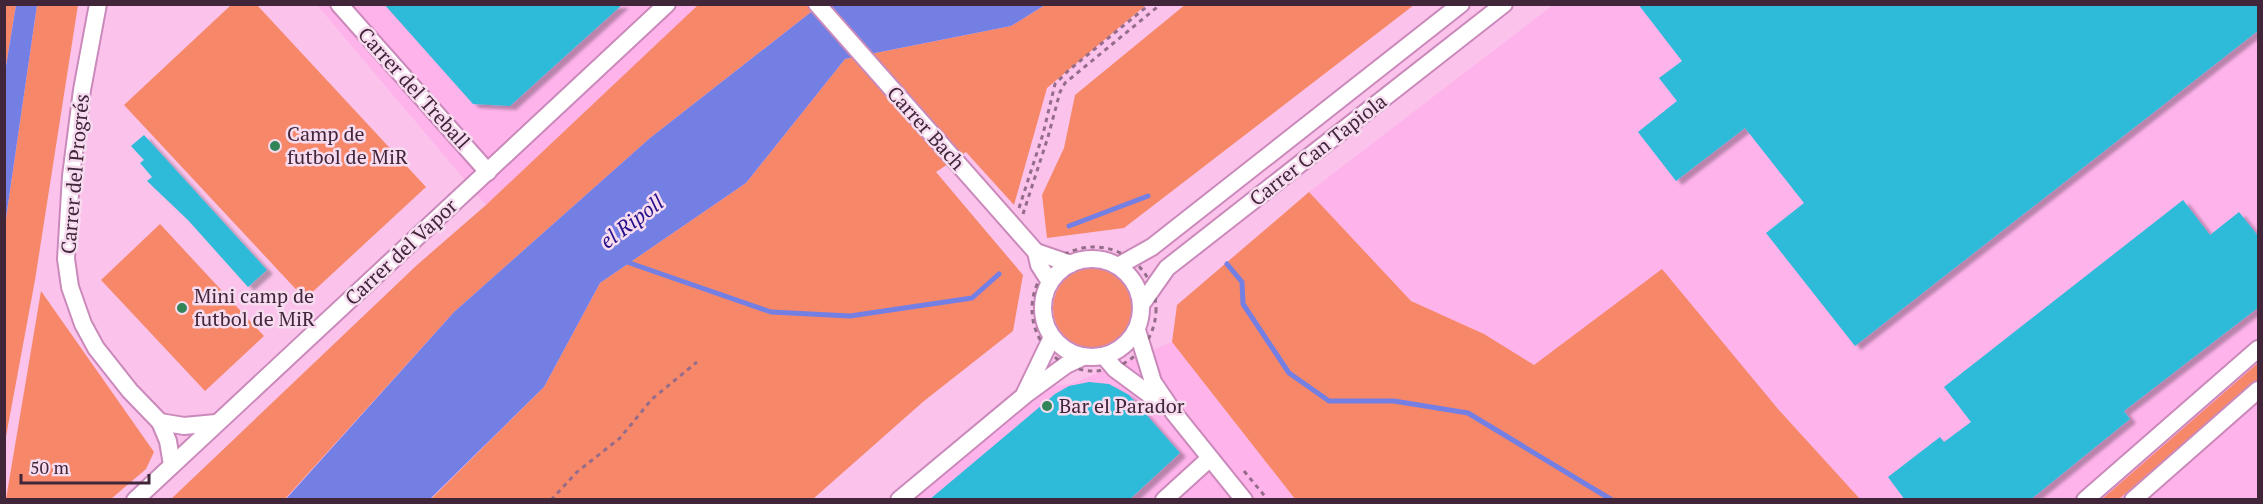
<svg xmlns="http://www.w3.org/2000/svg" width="2263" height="504" viewBox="0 0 2263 504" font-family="'PT Serif',serif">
<defs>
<filter id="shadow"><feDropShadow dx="6" dy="4" stdDeviation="1.5" flood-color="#0004"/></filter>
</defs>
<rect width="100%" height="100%" fill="#fbc3ec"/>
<g fill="#feb3eb">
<polygon points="317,5 698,5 486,205"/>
<polygon points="1553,5 2258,5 2258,499 1860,499 1778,409 1587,327 1534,365 1484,334 1411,301 1309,192"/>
<polygon points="1172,342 1295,499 912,500 1049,386 1071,384"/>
</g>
<g fill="#f68869">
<polygon points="1186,4 1414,5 1124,228 1047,238 1042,195 1064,148 1075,95"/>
<polygon points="5,5 16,5 5,72"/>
<polygon points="37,5 78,5 35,280 5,442 5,225"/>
<polygon points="231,5 257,5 426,187 305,299 124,105"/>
<polygon points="698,5 820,5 650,138 454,312 285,499 170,500 417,265 486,205"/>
<polygon points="1045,5 1146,5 1047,88 1014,205 966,152 936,172 1023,275 1013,331 924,401 813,499 430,500 544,387 600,283 746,183 845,59 1011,26"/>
<polygon points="1309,192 1411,301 1484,334 1534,365 1662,269 1778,409 1860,499 1295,499 1172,342 1177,305"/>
<polygon points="160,224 264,336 205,391 101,280"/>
<circle cx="1093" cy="308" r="40"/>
<polygon points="41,291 154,452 146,469 111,499 6,499"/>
<polygon points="2258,363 2258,379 2119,499 2101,500"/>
</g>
<g fill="#747fe4">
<polygon points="16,5 37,5 5,225 5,72"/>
<polygon points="820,5 1045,5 1011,26 845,59 746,183 600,283 544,387 430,499 285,500 454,312 650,138"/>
</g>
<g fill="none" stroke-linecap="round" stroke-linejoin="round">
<g stroke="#747fe4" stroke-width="5">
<polyline points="1069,226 1148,196"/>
<polyline points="624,261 771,312 850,316 972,298 999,274"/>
<polyline points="1227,264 1242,282 1243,304 1289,373 1329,401 1394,401 1468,413 1612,500"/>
</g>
</g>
<g fill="#2dbbd9" filter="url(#shadow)">
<polygon points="384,4 623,4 510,106 473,104"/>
<polygon points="1638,4 2259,4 2259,30 1855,346 1766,233 1804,203 1745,128 1676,181 1638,132 1677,101 1659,78 1682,61"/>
<polygon points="144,135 267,270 248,287 188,220 147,181 152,177 140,163 144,160 131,146"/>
<polygon points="2183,200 2210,235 2239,212 2259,237 2259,307 2124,411 2130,419 2030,500 1905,500 1888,477 1940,437 1944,442 1971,422 1944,387"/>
<polygon points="1089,382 1109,384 1129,395 1180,453 1129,500 929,500 1055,394 1069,386"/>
</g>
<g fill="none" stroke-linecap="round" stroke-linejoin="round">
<g stroke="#ca89ba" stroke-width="20">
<g id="minor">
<polyline points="98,4 82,90 71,176 66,259 70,287 83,324 96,348 130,391 160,422 168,441 172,465"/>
<polyline points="339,4 488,172"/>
<polyline points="817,4 1036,252 1039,265 1050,282"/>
<polyline points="1036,252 1071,264"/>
<circle cx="1092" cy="308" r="49"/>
<polyline points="1118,266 1152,247 1461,4"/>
<polyline points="1141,305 1167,268 1504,4"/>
<polyline points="1137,330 1153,382 1174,413 1244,500"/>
<polyline points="1104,356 1115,369 1161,403"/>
<polyline points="1025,393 1052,337"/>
<polyline points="160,422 184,426 216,423"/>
<polyline points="135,500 667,4"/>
<polyline points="899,500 1025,395 1066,365 1083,357"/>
<polyline points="1164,500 1209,459"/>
<polyline points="2085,500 2258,349"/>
<polyline points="2133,500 2258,390"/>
</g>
</g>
<g stroke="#956d8a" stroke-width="3" stroke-dasharray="4.5 4.5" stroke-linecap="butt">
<polyline points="1019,208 1043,134 1055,84 1069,70 1150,4"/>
<polyline points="1023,214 1048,137 1060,92 1065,83 1161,4"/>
<circle cx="1094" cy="309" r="62"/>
<polyline points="1244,471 1268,500"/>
<polyline points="551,500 577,472 620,438 652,399 697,362"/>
</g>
<use href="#minor" stroke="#fff" stroke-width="16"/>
</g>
<g fill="#318558" stroke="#f7dbef" stroke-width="2">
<circle cx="275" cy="146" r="6"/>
<circle cx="182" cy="308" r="6"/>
<circle cx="1047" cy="406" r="6"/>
</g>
<g text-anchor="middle" stroke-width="5" stroke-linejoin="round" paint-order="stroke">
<g font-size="20" fill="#41263a" stroke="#f7dbef">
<text transform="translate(414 88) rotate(48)" y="7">Carrer del Treball</text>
<text transform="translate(926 128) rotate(48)" y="7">Carrer Bach</text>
<text transform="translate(1318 150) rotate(-38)" y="7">Carrer Can Tapiola</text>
<text transform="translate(75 174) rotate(-85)" y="7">Carrer del Progrés</text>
<text transform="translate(401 252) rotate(-43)" y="7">Carrer del Vapor</text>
</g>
<g font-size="20" fill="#41263a" stroke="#f7dbef" text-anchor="start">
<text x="287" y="141">Camp de<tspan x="287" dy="23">futbol de MiR</tspan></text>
<text x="194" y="303">Mini camp de<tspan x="194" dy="23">futbol de MiR</tspan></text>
<text x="1059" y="413">Bar el Parador</text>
</g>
<g font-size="21" font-style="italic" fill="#25108b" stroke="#f7dbef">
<text transform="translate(632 222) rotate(-37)" y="7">el Ripoll</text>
</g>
</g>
<rect width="2263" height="504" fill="none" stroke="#41263a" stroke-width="12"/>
<path d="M21 474v9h128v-9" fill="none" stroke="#41263a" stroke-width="3"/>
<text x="30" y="474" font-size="18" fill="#41263a" stroke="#f7dbef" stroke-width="4.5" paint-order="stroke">50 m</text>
</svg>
